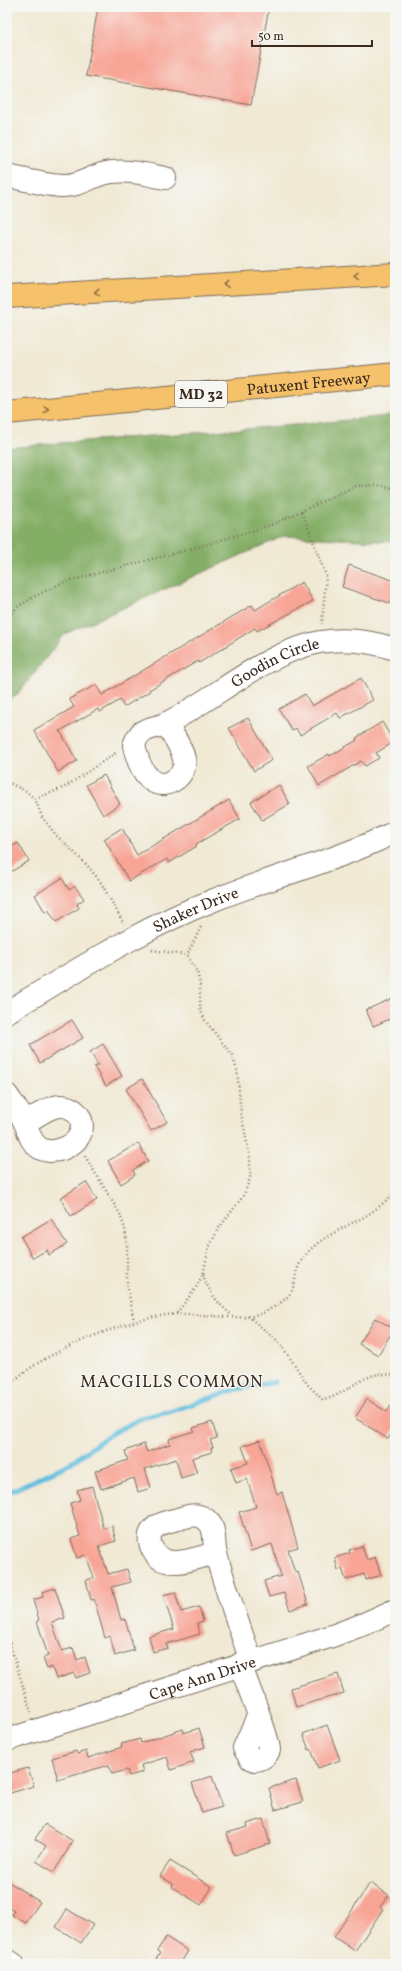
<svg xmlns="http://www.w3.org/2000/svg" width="402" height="1971" viewBox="0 0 402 1971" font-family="Vollkorn,serif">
<rect width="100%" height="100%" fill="#f6f6f2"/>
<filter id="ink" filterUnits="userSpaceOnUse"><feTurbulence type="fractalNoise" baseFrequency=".025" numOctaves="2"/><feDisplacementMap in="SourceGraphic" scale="8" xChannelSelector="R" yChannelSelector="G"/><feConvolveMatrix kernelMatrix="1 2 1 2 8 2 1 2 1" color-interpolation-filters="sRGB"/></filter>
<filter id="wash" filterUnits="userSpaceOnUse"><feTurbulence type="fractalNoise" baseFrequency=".012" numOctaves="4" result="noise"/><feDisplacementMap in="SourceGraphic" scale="16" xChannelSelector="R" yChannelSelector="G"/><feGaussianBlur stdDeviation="0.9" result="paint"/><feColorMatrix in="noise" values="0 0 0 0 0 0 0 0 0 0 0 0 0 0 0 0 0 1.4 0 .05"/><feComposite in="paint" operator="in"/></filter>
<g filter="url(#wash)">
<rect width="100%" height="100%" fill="#f0e9d4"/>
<path fill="#84ae66" stroke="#606c42" d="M395,415V542L284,536L65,634L16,696L7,700V448C136,435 266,430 395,415Z"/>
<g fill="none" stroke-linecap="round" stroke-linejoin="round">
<polyline stroke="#61bedf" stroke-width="5" points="7,1493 69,1464 112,1433 144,1417 169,1412 237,1389 275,1382"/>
</g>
<g id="blocks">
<g fill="#f8a596">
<polygon points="98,7 269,7 251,105 86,76"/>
<polygon points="349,565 395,581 395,605 342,587"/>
<polygon points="302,582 313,601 257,631 255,628 199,663 198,661 149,690 150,691 124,707 120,700 100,712 98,709 60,731 77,761 58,772 34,730 74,707 69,699 96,685 102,695 252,605 255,610"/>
<polygon points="361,678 373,700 340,718 337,713 300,735 296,728 292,731 279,709 305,694 312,706"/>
<polygon points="248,718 272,760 254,771 229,728"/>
<polygon points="382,722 394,742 376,753 379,758 365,766 361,761 319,786 308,766 329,754 330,756 357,740 356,738"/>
<polygon points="104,775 120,804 103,815 86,785"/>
<polygon points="279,785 290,804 262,820 251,802"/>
<polygon points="229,800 240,819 196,844 197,846 169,863 167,859 129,881 104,839 122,828 137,855"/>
<polygon points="18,843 29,861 7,874 7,849"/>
<polygon points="62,878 69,890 75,886 84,899 77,904 79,908 56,922 48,909 45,912 35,895"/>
<polygon points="395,997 395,1017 373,1026 366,1010"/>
<polygon points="72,1020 83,1038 40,1063 30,1045"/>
<polygon points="103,1044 122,1076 106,1086 94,1067 98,1065 90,1052"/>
<polygon points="142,1079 167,1122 151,1131 126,1089"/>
<polygon points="138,1143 148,1161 133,1170 135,1175 121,1184 108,1161"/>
<polygon points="86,1182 97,1200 71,1216 60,1198"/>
<polygon points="51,1219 67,1244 49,1255 47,1250 33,1258 21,1237"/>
<polygon points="375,1318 394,1329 378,1355 359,1344"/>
<polygon points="367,1399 387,1412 395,1399 395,1428 388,1439 355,1418"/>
<polygon points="212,1422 217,1438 210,1440 213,1447 211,1448 212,1452 192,1458 197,1473 181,1478 176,1459 145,1469 151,1488 138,1492 134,1478 101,1489 95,1471 128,1460 125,1451 144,1444 147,1452 170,1444 169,1439 194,1431 193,1428"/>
<polygon points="260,1440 277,1494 282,1492 298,1547 288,1550 295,1573 298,1572 308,1604 290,1610 284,1593 269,1597 264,1581 281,1576 272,1544 251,1551 239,1512 256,1507 247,1479 236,1483 231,1468 248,1463 242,1446"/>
<polygon points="92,1486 104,1529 112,1526 116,1541 99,1546 108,1574 127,1569 131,1582 112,1587 121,1620 125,1619 134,1650 115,1656 110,1636 105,1638 94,1599 91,1600 86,1580 94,1578 86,1555 77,1558 71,1539 80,1536 70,1503 80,1500 77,1490"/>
<polygon points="362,1546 367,1560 375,1557 381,1575 366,1580 364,1574 346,1580 342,1569 338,1570 335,1558 350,1553 349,1550"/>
<polygon points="55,1588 65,1618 52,1622 62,1651 73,1648 77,1660 85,1657 90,1673 76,1678 74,1673 56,1679 52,1667 47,1669 43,1658 48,1656 37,1621 39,1620 33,1600 43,1597 42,1592"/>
<polygon points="175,1592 181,1612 199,1607 203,1621 197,1623 200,1634 166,1644 168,1648 153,1652 149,1636 174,1629 163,1595"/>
<polygon points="338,1674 344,1693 296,1707 291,1688"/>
<polygon points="327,1725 340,1760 318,1768 311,1749 309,1750 303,1734"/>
<polygon points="199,1728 205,1747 190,1752 194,1762 171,1770 167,1757 141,1765 143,1772 129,1776 127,1770 112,1774 109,1765 58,1780 52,1758 76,1751 77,1754 86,1751 88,1758 122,1747 121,1744 140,1739 141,1743 183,1729 184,1733"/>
<polygon points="28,1768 34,1786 7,1794 7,1774"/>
<polygon points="212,1776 222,1807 202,1813 192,1783"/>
<polygon points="296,1780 303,1802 275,1810 269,1788"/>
<polygon points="263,1819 270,1844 234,1855 227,1833 248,1827 247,1824"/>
<polygon points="45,1824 73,1841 54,1872 36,1861 46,1846 35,1839"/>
<polygon points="170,1861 212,1887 201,1905 172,1887 173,1884 160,1876"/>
<polygon points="7,1881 40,1902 26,1923 12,1915 14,1911 7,1907"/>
<polygon points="370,1883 389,1895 380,1907 383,1909 355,1951 334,1937"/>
<polygon points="67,1909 93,1925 81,1943 56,1927"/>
<polygon points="166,1937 188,1951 180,1964 153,1964 160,1953 157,1951"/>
</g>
</g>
</g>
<g filter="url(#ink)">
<use href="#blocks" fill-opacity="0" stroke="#7a6d5e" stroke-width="1"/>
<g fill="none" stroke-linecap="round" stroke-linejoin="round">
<g stroke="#7a6d5e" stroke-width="24">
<g id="minor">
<path d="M7,176C24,179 47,186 64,186C78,186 89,178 102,174C122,168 145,174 165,178"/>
<path id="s1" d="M166,723C172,734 182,747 184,759C188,777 162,793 149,778C141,770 136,755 134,745C136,740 138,735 142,732C150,727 159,727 167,723C218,697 264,653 320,642C346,638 370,641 395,649"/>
<path id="s2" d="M7,1012C75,972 140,929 214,900C274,876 337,861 395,832"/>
<path d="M7,1095C13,1104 20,1113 25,1123C29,1132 30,1141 38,1147C51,1157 76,1147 81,1132C86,1115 69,1102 54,1107C44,1110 34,1118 25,1123"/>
<path d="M215,1553C195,1558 161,1574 151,1546C144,1527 164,1522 178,1519C185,1517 192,1514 199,1516C204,1517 208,1521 211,1525C216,1534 213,1545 216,1554C226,1590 239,1626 251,1661"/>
<path d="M240,1664C245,1678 270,1741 269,1750C267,1756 261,1760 255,1760L250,1758L244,1748L258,1716"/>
<path id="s3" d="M7,1740L332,1636L364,1624L395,1610"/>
<polyline points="7,1960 13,1964"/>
</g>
</g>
<g stroke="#7a6d5e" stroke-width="24">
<g id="highway">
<polyline points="7,297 395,274"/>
<path id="s4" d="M7,413L395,374"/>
</g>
</g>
<g stroke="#7a6d5e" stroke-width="2.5" stroke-dasharray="1 3" stroke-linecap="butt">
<polyline points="302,512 326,576 322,624"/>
<polyline points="7,619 16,608 37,595 64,582 195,548 271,525 356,486 377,485 395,488"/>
<polyline points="7,782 26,791 35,799 42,817 56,835 86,864 100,881 124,924"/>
<polyline points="35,799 65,787 117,752"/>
<polyline points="152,950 187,955"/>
<polyline points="85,1156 120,1214 125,1229 127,1244 127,1284 134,1321"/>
<path d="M203,1274C209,1293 218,1304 233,1316"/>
<polyline points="177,1313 197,1286 203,1274 209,1247 219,1228 244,1195 250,1178 250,1158 241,1113 237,1070 232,1055 204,1019 200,1008 200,984 197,972 187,955 201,927"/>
<path d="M248,1316L280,1343L308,1385L323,1400C343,1396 359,1377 379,1374C384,1374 390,1375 395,1375"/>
<path d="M7,1389C31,1355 138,1314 179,1314C201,1313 237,1321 257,1315C267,1312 284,1302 290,1294C294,1288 295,1280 296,1274C298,1264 305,1255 312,1248C329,1233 350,1225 369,1214C378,1208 387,1200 395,1193"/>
<polyline points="7,1635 31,1712"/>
</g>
<use href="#minor" stroke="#fff" stroke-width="22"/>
<use href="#highway" stroke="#f5c16b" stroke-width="22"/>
</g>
<defs><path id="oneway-chevron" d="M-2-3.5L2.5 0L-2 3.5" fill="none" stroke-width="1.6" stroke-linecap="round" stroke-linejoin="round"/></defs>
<g stroke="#8f6e41">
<use href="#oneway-chevron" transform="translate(356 276) rotate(177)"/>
<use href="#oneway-chevron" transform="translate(226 284) rotate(177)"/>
<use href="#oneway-chevron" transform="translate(97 292) rotate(177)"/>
<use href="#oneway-chevron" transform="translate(46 409) rotate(-6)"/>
</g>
</g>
<g text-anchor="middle" stroke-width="3" stroke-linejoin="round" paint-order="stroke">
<rect fill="#f6f6f2" stroke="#73675e" stroke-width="1" x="175" y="381" width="52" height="26" rx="3"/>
<g font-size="15" font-weight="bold" fill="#3b2a1e">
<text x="201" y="399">MD 32</text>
</g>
<g font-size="16" fill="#3b2a1e" stroke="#f6f6f2">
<text dy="6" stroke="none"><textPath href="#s4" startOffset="303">Patuxent Freeway</textPath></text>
<text dy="6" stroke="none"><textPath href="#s1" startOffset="296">Goodin Circle</textPath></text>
<text dy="6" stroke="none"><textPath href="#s2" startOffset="215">Shaker Drive</textPath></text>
<text dy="6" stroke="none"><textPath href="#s3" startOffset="205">Cape Ann Drive</textPath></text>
</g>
<g font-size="17" letter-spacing="1" fill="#3b2a1e" stroke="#f6f6f2">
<text x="172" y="1387">MACGILLS COMMON</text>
</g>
</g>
<rect width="402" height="1971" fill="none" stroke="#f6f6f2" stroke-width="24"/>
<path d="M252 40v6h120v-6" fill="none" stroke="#3b2a1e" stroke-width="2"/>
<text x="258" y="40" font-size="12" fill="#3b2a1e" stroke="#f6f6f2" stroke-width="3" paint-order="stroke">50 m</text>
</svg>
